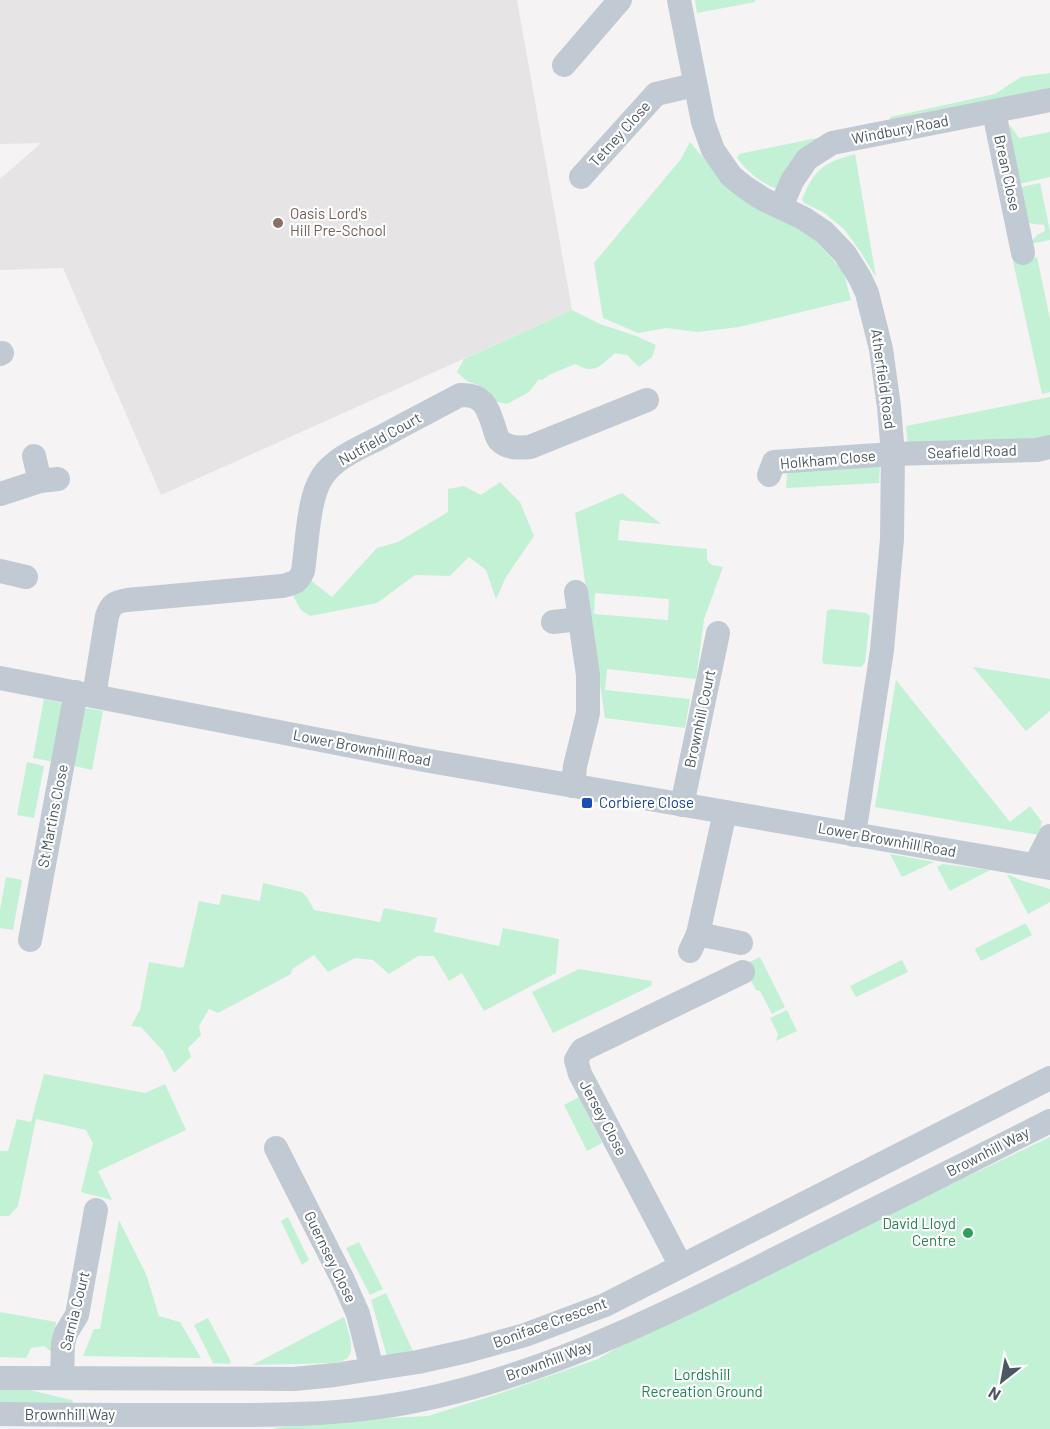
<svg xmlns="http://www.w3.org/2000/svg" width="1050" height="1429" viewBox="0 0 1050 1429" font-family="Barlow,sans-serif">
<rect width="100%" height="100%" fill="#f5f3f3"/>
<polygon fill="#e6e4e5" points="0,0 517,0 572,310 161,495 63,268 0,270 0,179 41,143 0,144"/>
<g fill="#c3f1d5" fill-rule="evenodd">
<polygon points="695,0 755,0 755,2 697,13"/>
<polygon points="1050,73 1050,94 892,125 890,117 995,94 1021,77"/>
<polygon points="1010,125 1019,138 1050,132 1050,177 1019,184 1010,138"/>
<path d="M817,138V142L777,189C759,182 748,172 737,158L739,154Z"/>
<polygon points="690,142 727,186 786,220 813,238 843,271 851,300 739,327 697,332 666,328 638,333 603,318 594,263 681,159"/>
<path d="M855,154L876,277L860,251L844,229L823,212L804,203L802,199C815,169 823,163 855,154Z"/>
<polygon points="1040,183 1050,231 1050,240 1030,244 1037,235 1045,231 1044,225 1033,224 1027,222 1017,188"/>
<polygon points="1037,257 1050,319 1050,392 1042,394 1013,261"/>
<path d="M572,310L600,324L636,336L656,345L652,357L639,367L627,355L615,353C600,366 595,375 575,364L549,375L542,380L539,379L529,392L507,404L494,401L480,386L467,381L457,372L464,359Z"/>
<polygon points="1050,397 1050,441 908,447 906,426"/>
<polygon points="880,465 879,483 786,488 787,474 790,471"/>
<polygon points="500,482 520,502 534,536 506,577 496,599 486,570 469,557 450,576 415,575 377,603 310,616 301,610 293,596 309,579 332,597 377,548 398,542 448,512 448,489 464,486 481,495"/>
<path d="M622,493L661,524L620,520L618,540L707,549V560L712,565L723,567L704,619L696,679L607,669L605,690L690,699L685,728L605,718L575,513ZM595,593L669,599L668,620L594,614Z"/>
<polygon points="831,609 866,613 870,616 865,662 861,667 824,664 822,661 827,611"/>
<polygon points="973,667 1050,679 1050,711 1026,731"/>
<polygon points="896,680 1010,822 1030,806 1042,822 1039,835 875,807"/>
<polygon points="44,699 59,702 63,704 55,762 33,758"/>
<polygon points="86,708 103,711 92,770 70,765 82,712"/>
<polygon points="27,762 44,766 34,818 17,815"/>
<polygon points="890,854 934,862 902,877"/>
<polygon points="943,864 990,870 950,891 937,867"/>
<polygon points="1007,874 1020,880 1050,889 1050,902 1028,914"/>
<polygon points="6,877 22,880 13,930 0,928 0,910"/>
<polygon points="263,883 302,892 307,897 314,910 380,922 384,908 437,918 434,932 499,946 503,928 559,939 556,973 484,1011 462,973 449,981 434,956 418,956 389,974 373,960 355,958 328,972 314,955 292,969 291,974 218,1013 209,1009 199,1026 201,1035 188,1048 191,1057 174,1073 163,1051 141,1027 131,1026 140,1010 149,962 182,968 184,966 199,901 219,905 222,894 260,901"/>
<polygon points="1024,924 1026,924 1032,935 981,961 975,950 976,948"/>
<polygon points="760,957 785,1007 772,1014 760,991 756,990 743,965"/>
<polygon points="902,960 908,972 856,997 850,986"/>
<polygon points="579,969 652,981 651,986 553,1033 532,992"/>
<polygon points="787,1010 797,1031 776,1041 778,1034 770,1018"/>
<polygon points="44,1074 145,1093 165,1084 186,1130 98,1171 112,1200 81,1192 93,1143 86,1130 36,1119 18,1206 9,1216 0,1216 0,1151 8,1151 17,1119 31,1122"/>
<polygon points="579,1097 602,1143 587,1151 564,1105"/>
<polygon points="1050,1137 1050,1429 271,1429 301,1423 428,1416 498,1394 598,1359 646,1331"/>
<polygon points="288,1217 309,1260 302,1265 281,1221"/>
<polygon points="119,1220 146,1274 159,1316 180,1322 201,1358 83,1356 94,1329 100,1329"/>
<polygon points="359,1242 383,1289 370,1295 346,1248"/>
<polygon points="386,1293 413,1351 387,1356 371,1300"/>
<polygon points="0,1312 56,1322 53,1353 44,1346 31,1348 26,1358 0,1357"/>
<path d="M344,1317C347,1327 357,1352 346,1359C342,1362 336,1362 332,1363L252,1365Z"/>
<polygon points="208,1318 231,1362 229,1364 213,1363 194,1325"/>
<polygon points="0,1387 21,1388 72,1400 77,1411 0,1407"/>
</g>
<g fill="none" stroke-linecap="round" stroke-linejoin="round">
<g stroke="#c1cad2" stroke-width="24">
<polyline points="679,0 703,122 713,150 731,176 746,188 763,199 803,218 824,232 845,254 860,278 867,293 881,349 889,407 893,454 892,539 882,650 854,835"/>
<polyline points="564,65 620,0"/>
<polyline points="994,112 1023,253"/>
<polyline points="581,177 656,94 694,85"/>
<polyline points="781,207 792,181 807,159 832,143 1050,100"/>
<polyline points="0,354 2,353"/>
<polyline points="34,456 40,481"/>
<polyline points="769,475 774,462 893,454 1037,450 1050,447"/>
<polyline points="0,494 40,481 58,479"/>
<polyline points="0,571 26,577"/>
<polyline points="553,622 580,619"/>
<polyline points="0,678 424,760 1050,868"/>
<path d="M94,696L107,616C111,604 115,602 127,600L282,586C294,583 298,583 303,571C307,545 308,498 322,477C335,457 362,447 383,436C408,422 434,409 460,395C484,394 487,407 494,427C495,431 497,437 499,440C507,449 520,448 530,447L647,400"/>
<polyline points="573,786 575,766 588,713 588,675 576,592"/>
<polyline points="682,805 718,633"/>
<polyline points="1035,865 1050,836"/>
<polyline points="698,934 741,943"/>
<polyline points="30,940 76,692"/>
<polyline points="690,951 698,934 725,812"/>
<polyline points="276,1148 343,1280 358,1314 372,1369"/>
<polyline points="681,1266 580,1074 576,1060 582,1050 743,972"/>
<polyline points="0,1378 294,1379 335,1375 372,1369 418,1362 467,1351 525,1335 605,1305 1050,1078"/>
<polyline points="62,1378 63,1343 66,1333 77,1315 96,1210"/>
<path d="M0,1414C65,1415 130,1415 196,1415C257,1415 319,1416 380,1407C524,1386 656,1319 785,1254C874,1209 962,1166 1050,1121"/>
</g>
</g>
<circle fill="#8d6e63" stroke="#fff" stroke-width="2" cx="278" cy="223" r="6"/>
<rect fill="#1a4fb4" stroke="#fff" stroke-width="2" x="581" y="797" width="12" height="12" rx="3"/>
<circle fill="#2e9e5b" stroke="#fff" stroke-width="2" cx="968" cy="1233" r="6"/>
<g text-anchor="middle" stroke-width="4.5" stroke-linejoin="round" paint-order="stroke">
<g font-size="15" fill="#4a5661" stroke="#fff">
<text transform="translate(900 130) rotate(-11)" y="5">Windbury Road</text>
<text transform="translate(620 134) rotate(-48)" y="5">Tetney Close</text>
<text transform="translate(1007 173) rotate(78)" y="5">Brean Close</text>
<text transform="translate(883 379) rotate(82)" y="5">Atherfield Road</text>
<text transform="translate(380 439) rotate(-29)" y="5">Nutfield Court</text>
<text transform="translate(972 452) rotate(-2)" y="5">Seafield Road</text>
<text transform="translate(828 460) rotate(-5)" y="5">Holkham Close</text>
<text transform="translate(700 719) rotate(-78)" y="5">Brownhill Court</text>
<text transform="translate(362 748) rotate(11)" y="5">Lower Brownhill Road</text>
<text transform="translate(53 816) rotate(-79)" y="5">St Martins Close</text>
<text transform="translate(887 840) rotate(10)" y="5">Lower Brownhill Road</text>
<text transform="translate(603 1118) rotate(62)" y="5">Jersey Close</text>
<text transform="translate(988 1152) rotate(-27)" y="5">Brownhill Way</text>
<text transform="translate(330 1257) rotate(64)" y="5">Guernsey Close</text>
<text transform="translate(75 1311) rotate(-76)" y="5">Sarnia Court</text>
<text transform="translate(550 1323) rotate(-20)" y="5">Boniface Crescent</text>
<text transform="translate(549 1361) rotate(-20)" y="5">Brownhill Way</text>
<text x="70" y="1420">Brownhill Way</text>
</g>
<g font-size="15" fill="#785e54" stroke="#fff" text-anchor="start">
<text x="290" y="219">Oasis Lord's<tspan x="290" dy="17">Hill Pre-School</tspan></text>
</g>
<g font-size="15" fill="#164399" stroke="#fff" text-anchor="start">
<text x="599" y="808">Corbiere Close</text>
</g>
<g font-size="15" fill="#27864d" stroke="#fff" text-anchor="end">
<text x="956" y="1229">David Lloyd<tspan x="956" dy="17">Centre</tspan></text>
</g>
<g font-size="15" fill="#17864f" stroke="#fff">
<text x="702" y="1380">Lordshill<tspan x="702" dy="17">Recreation Ground</tspan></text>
</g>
</g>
<g transform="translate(1002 1381) rotate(211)" stroke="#ffffff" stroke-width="4.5" paint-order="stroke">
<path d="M0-4.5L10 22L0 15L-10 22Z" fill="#4a5661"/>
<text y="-9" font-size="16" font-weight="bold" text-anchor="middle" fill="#4a5661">N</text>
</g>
</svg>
